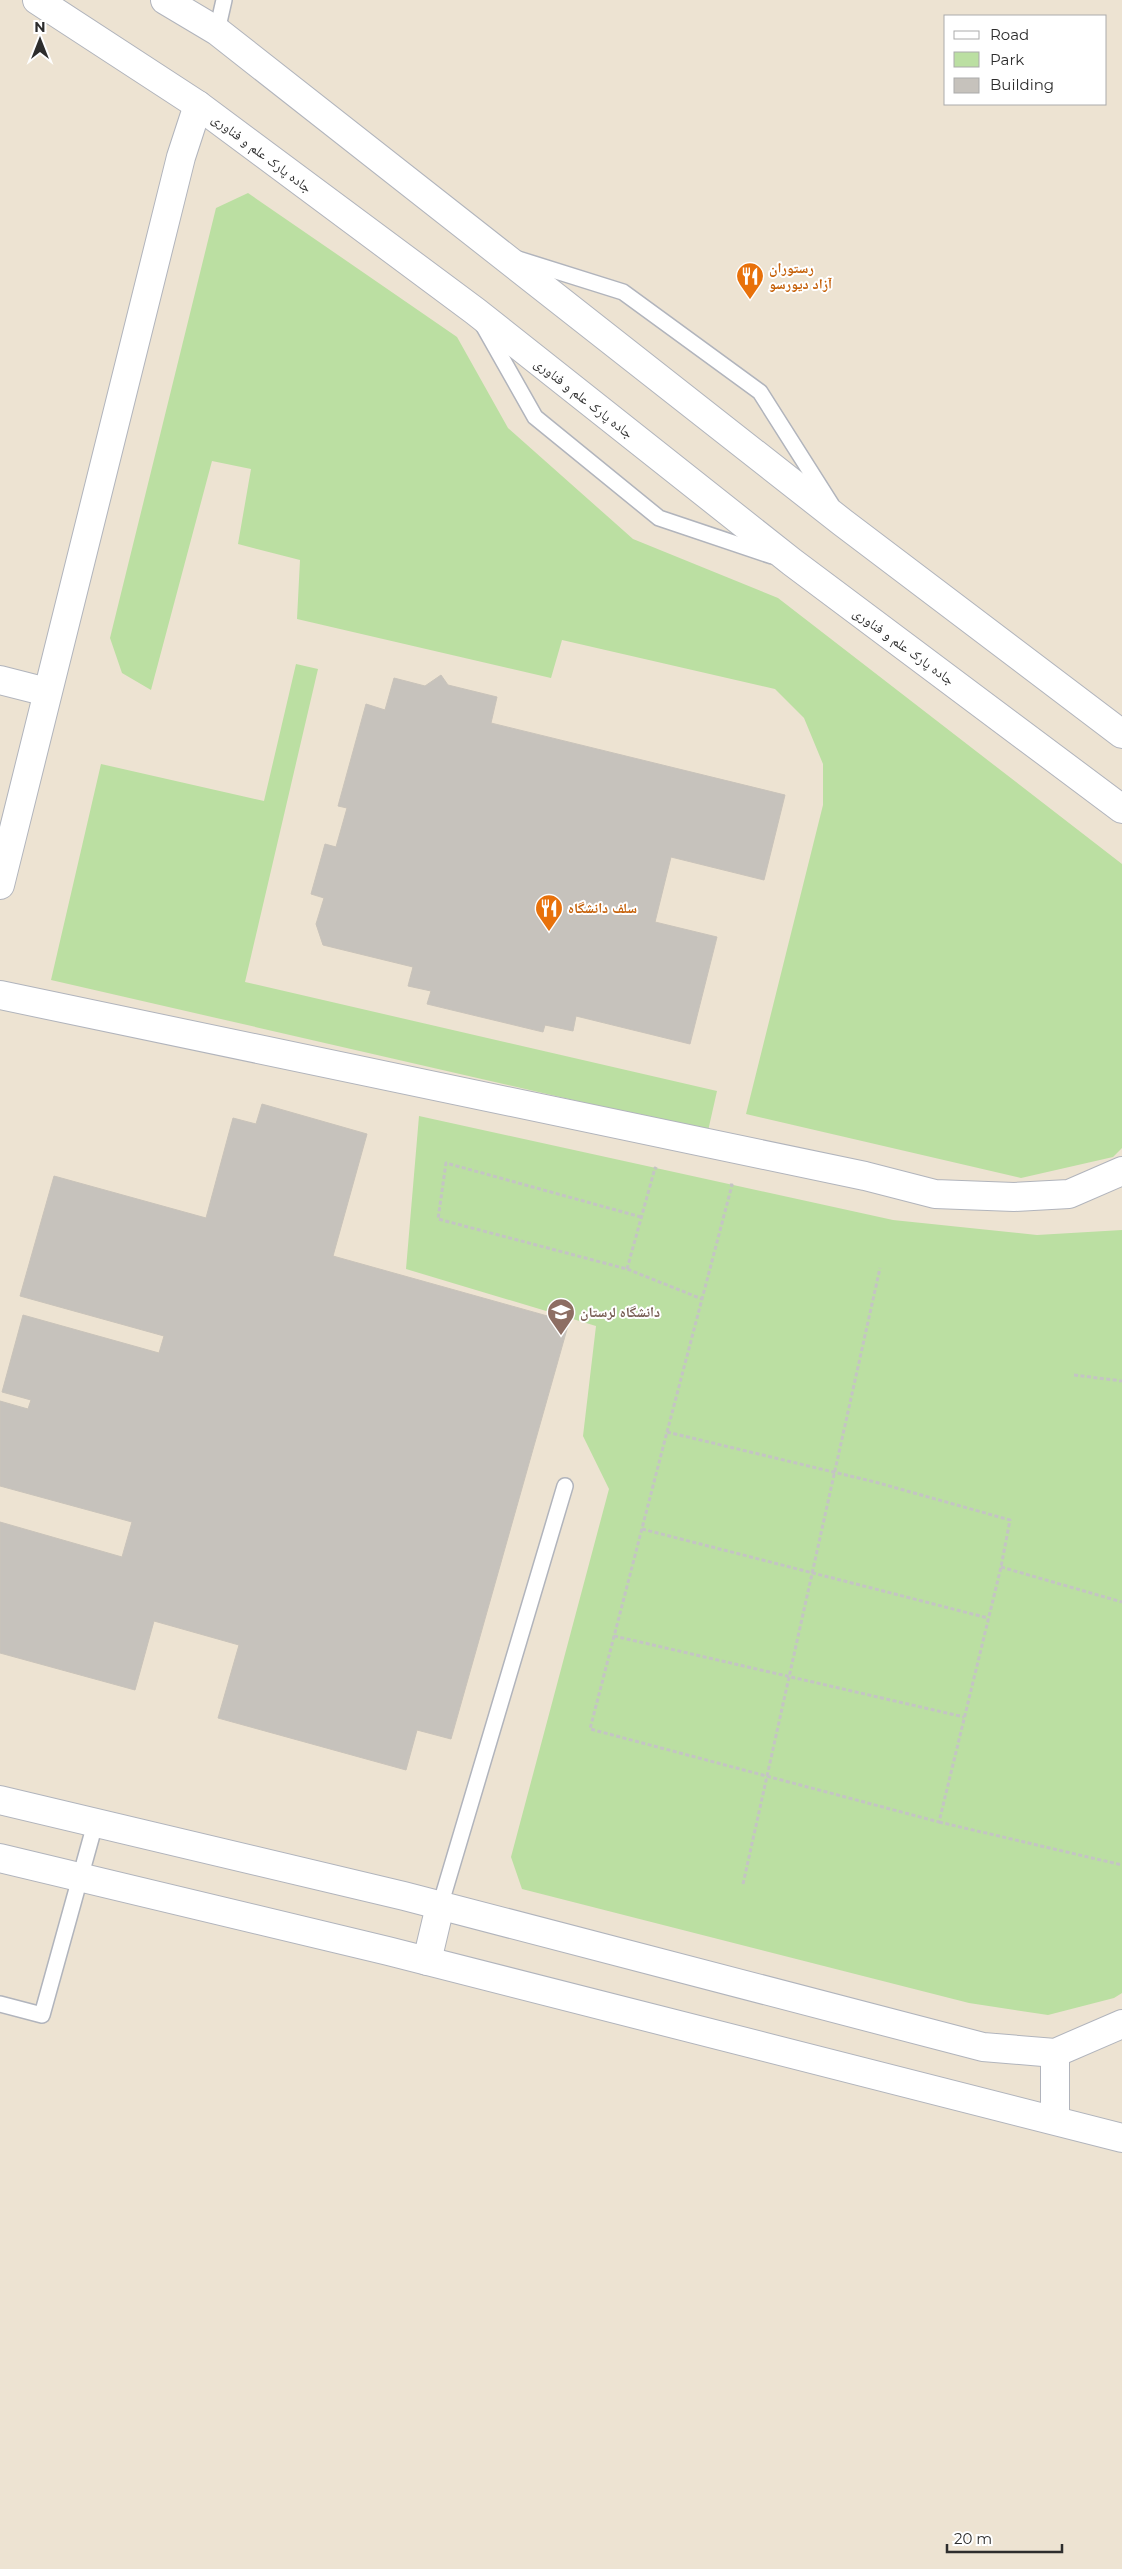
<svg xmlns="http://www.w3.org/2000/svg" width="1122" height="2569" viewBox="0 0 1122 2569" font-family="Montserrat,'Noto Naskh Arabic',sans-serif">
<rect width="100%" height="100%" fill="#ede7e1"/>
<path fill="#ede3d2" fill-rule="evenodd" d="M0,0H1122V2569H0ZM946,16H1106V104H946Z"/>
<g fill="#bbdfa2">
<polygon points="248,193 457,337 508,428 633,539 778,598 1122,864 1122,1148 1113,1157 1021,1178 746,1114 823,805 823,764 804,718 775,689 562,640 551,678 297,619 300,560 238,544 251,469 212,461 151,690 122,673 110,638 216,208"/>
<polygon points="296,664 318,669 245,982 717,1091 708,1131 51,980 101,764 264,801"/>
<polygon points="419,1116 893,1220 1037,1235 1122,1230 1122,1993 1114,1998 1048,2015 969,2003 522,1889 511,1857 609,1489 583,1436 596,1326 406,1269"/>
</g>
<g fill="#c6c2bc" stroke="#c9c3ba">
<polygon points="441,675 448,685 497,697 491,723 785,795 764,880 671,857 655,922 717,937 690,1044 576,1016 573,1031 545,1025 543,1032 427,1004 431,991 408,986 413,967 323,945 316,924 324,898 311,894 325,844 336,847 347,808 338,806 366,704 385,710 394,678 425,686"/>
<polygon points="262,1104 367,1134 333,1256 569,1322 451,1739 417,1730 406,1770 218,1718 239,1645 154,1621 135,1690 0,1653 0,1522 122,1557 132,1522 0,1486 0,1401 28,1409 31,1400 2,1392 23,1315 159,1353 164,1336 20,1296 54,1176 206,1218 233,1118 256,1124"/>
</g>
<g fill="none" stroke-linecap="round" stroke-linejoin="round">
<g stroke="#b1b4bc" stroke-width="18">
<g id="service">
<polyline points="217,31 224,0"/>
<polyline points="518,259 623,292 760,392 831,504"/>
<polyline points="483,325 535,417 659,518 772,556"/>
<polyline points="440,1906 565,1486"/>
<polyline points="0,2004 42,2015 95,1824"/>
</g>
</g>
<g stroke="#b1b4bc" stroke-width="30">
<g id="minor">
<polyline points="0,680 47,692"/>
<polyline points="0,885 181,157 198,105"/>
<polyline points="0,995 865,1176 935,1194 1014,1197 1069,1194 1122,1171"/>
<polyline points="0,1800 404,1896 983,2047 1055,2053 1122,2024"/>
<polyline points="0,1858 388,1951 1122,2138"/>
<polyline points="427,1961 440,1906"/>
<polyline points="1055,2120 1055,2053"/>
</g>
</g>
<g stroke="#b1b4bc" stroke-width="30">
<g id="tertiary">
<polyline points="37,0 198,105 475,311 792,562 1122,809"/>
<polyline points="165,0 217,31 842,522 1122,734"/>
</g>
</g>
<g stroke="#c4c4c4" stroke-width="3" stroke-dasharray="4 2.5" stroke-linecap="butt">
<polyline points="641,1217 446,1163 438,1219 627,1269 702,1299"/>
<polyline points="627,1269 655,1168 657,1169"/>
<polyline points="1074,1375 1122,1381"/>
<polygon points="667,1432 875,1482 1010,1520 1001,1567 939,1822 590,1729"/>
<polyline points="667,1432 732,1185 729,1185"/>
<polyline points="642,1529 988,1618"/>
<polyline points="1001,1567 1122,1602"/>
<polyline points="614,1636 964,1717"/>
<polyline points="939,1822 1122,1865"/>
<polyline points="743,1884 880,1268"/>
</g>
<use href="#service" stroke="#fff" stroke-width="15"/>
<use href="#minor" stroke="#fff" stroke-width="28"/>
<use href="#tertiary" stroke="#fff" stroke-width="28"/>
</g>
<defs>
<g id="restaurant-pin" transform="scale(1.4375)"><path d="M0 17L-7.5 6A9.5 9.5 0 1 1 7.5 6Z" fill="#e8710a" stroke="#fff"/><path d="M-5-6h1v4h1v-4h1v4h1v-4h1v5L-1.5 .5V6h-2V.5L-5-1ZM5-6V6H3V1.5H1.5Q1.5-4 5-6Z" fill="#fff"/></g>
<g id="university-pin" transform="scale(1.4375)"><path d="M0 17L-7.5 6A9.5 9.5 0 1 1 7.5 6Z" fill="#8d6e63" stroke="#fff"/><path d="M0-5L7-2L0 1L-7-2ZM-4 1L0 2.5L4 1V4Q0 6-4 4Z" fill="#fff"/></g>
</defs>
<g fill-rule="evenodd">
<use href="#restaurant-pin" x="750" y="276"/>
<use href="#restaurant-pin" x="549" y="908"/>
<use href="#university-pin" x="561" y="1312"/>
</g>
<g text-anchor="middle" stroke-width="4" stroke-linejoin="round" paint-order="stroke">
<g font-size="14" fill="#2d2d2d" stroke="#fff">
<text transform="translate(262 153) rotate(37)" y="5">جاده پارک علم و فناوری</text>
<text transform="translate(584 398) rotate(38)" y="5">جاده پارک علم و فناوری</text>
<text transform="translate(904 646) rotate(36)" y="5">جاده پارک علم و فناوری</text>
</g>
<g font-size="14" font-weight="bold" fill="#c56008" stroke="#fff" text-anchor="start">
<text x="769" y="273">رستوران<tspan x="769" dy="16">آزاد دیورسو</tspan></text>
<text x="568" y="913">سلف دانشگاه</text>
</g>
<g font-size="14" font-weight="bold" fill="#785e54" stroke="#fff" text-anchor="start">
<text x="580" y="1317">دانشگاه لرستان</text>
</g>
</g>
<rect x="944" y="15" width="162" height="90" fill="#ffffff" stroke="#ababab"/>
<rect x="954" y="31" width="25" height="8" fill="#ffffff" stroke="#ababab"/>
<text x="990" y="40" font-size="15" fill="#2d2d2d">Road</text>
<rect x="954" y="52" width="25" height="15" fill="#bbdfa2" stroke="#ababab"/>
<text x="990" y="65" font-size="15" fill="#2d2d2d">Park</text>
<rect x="954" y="78" width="25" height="15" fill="#c6c2bc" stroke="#ababab"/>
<text x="990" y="90" font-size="15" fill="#2d2d2d">Building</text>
<g transform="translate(40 40)" stroke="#ffffff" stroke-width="4" paint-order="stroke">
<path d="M0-4L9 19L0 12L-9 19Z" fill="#2d2d2d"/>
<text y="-8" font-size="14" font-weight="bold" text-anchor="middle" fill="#2d2d2d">N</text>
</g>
<path d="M947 2544v8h115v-8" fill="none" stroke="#2d2d2d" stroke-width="2.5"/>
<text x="954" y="2544" font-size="15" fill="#2d2d2d" stroke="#ffffff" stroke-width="4" paint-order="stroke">20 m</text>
</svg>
